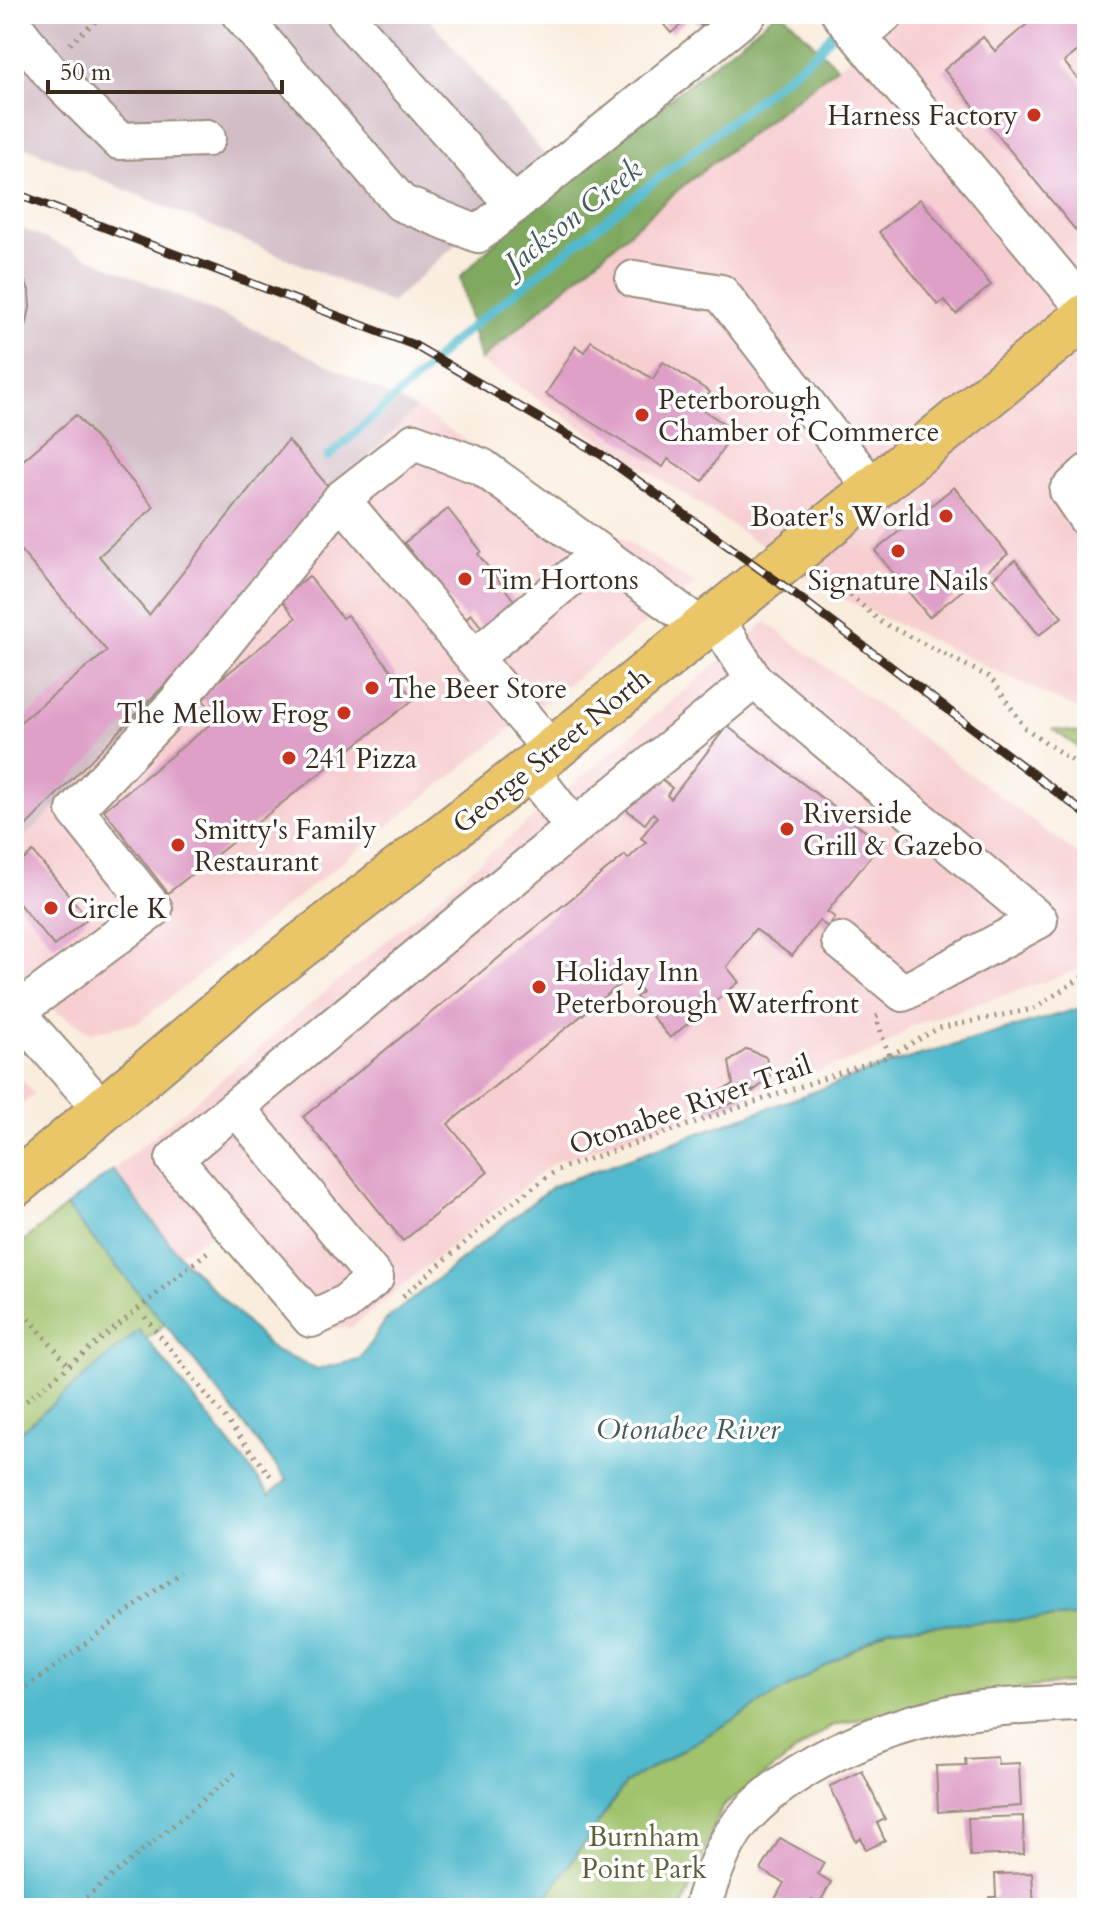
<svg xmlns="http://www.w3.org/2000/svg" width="1101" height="1922" viewBox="0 0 1101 1922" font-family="Cardo,serif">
<rect width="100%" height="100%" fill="#fff"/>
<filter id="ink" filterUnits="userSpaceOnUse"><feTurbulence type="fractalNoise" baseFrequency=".0125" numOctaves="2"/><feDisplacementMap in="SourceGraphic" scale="16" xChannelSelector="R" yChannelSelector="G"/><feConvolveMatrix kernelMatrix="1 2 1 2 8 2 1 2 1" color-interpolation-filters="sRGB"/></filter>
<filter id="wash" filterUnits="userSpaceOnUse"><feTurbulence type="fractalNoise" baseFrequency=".006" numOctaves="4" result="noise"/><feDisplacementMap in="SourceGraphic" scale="32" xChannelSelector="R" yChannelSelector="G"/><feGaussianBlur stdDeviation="1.8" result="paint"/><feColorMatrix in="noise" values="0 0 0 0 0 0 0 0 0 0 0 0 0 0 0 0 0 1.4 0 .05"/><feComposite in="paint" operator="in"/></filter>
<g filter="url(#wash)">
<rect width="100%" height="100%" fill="#f9eddd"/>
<g fill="#f7cfd1">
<polygon points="897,14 1087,14 1087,714 844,599 480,361 684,185 891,25"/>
<polygon points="416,409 695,584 138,1023 90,1032 56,1011 14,967 14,848 166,698 348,477"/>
<polygon points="766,622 1087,861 1087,950 1079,970 912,1026 880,1050 553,1163 352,1327 328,1329 300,1327 211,1234 178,1254 113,1170"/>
<polygon points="14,1071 34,1094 14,1111"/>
</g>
<g fill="#d2bdc6">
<polygon points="14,14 425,14 549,160 391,303 14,142"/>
<polygon points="14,225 274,338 416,409 348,477 166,698 14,848"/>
</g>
<g fill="#a1c36d" stroke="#6e7646" stroke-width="2">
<polygon points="1052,729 1087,734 1087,753"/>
<polygon points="66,1207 165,1324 14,1447 14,1249"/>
<polygon points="1087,1616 1087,1681 961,1695 831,1726 722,1807 682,1908 546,1908 550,1891 626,1783 890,1628"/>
</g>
<polygon fill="#80a960" stroke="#5e6a3f" stroke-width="2" points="775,14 784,14 837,67 684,185 480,361 460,277 506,231"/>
<polygon fill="#51bacd" stroke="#467276" stroke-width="2" points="1087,1006 1087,1616 890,1628 626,1783 547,1897 545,1908 14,1908 14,1437 139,1330 270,1494 287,1480 165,1324 66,1207 113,1170 178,1254 274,1351 318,1369 359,1360 386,1320 553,1186 887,1065"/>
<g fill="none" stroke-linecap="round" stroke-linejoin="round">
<polyline stroke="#51bacd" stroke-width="9" points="328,457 428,368 450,344 817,52 838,26"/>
</g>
<g id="blocks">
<g fill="#dfa0c8">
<polygon points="655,14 715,14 701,26 692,16 671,33"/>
<polygon points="1039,14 1087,14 1087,44 1064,62 1087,90 1087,244 944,70 983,37 995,51"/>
<polygon points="920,199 991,285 956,314 944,300 938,305 879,232"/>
<polygon points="14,259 29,290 30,308 26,326 14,347"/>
<polygon points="591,341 653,379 663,362 710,392 700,408 734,430 703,481 668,459 663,467 546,394 576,346 584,352"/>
<polygon points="76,415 154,507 99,556 149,615 288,440 328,486 188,661 14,838 14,727 107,651 14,543 14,468"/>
<polygon points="954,487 1008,554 929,617 875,551"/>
<polygon points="448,509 481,551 478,554 516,603 483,629 471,614 465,619 404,543"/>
<polygon points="1015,560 1062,617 1039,635 993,578"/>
<polygon points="309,576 342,618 347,615 414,699 168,893 104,810 218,718 200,696 296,618 281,599"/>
<polygon points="727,726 881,843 827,912 835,917 828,927 819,921 792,956 755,929 727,967 739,982 670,1038 636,997 642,992 629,977 448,1124 488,1172 403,1241 303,1117 625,855 628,859 646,842 641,838 657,817 653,813 645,824 622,806 649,770 672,788 667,795 671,799"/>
<polygon points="33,852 88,918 54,946 14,898 14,868"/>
<polygon points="747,1049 766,1057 770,1078 752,1092 752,1087 749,1091 741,1087 746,1098 711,1111 704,1098 733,1085 729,1062"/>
<polygon points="997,1756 998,1764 1019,1763 1021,1806 938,1812 936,1766 966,1765 965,1758"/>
<polygon points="862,1771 885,1819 877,1823 885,1841 866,1850 861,1838 856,1841 830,1786"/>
<polygon points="1023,1816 1024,1854 970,1856 968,1818"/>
<polygon points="780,1838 824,1863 818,1874 831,1882 819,1904 812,1900 808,1908 791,1908 775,1899 784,1883 761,1870"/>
<polygon points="1032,1873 1034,1908 990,1908 990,1897 996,1897 995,1874"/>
</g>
</g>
</g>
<g filter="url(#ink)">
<use href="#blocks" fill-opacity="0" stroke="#9a8c7e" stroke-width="2"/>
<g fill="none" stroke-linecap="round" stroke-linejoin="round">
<g stroke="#9a8c7e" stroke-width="40">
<g id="minor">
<polyline points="240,14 401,203 478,234 748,14"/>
<polyline points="344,14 514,205"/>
<polyline points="840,14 1087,311"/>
<polyline points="14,26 51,73 119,141 207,138"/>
<polyline points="859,36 885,14"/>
<polyline points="634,279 721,293 873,489"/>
<polyline points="1087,473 1068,491 1087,519"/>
<polyline points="341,499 552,751"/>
<polyline points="715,618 754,680 1039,920 903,993 840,941"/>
<polyline points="474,658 600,553"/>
<polyline points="529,769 574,828"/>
<polyline points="14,1010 101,1108"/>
<polyline points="16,1012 154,909 75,810 176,703 341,499 414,442 482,467 703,628"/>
<path d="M236,1107L375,1278L344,1304L311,1319L174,1159C366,998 560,839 754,680"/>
<path d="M702,1908C711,1877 724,1839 747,1815C795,1764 873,1731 941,1716C988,1705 1039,1706 1087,1702"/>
</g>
</g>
<g stroke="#9a8c7e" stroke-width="48">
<polyline id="major" points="14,1185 249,986 529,769 1087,315"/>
</g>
<g stroke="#9a8c7e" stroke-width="5" stroke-dasharray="2 6" stroke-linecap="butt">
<polyline points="70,44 104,14"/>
<polyline points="826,574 881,622 991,678 1025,728 1087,771"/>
<polyline points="878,1016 876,1017 889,1056"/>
<polyline points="403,1296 509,1205 557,1170 889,1056 939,1028 1033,1009 1087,974"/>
<polyline points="14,1300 68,1365"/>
<polyline points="145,1317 273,1479"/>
<polyline points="14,1411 211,1249"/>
<polyline points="14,1697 181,1572"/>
<polyline points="74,1908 239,1770"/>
</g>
<use href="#minor" stroke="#fff" stroke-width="36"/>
<use href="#major" stroke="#ebc669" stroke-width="44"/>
<g stroke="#3b2a1e" stroke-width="9">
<polyline id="rail" points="14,193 414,345 602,455 796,595 1087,815"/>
</g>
<use href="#rail" stroke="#fff" stroke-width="6" stroke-dasharray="18" stroke-linecap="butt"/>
</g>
</g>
<g fill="#c8321e" stroke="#fff" stroke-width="3">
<circle cx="1034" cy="115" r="8"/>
<circle cx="642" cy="415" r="8"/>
<circle cx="946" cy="516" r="8"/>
<circle cx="898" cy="551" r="8"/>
<circle cx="465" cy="579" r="8"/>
<circle cx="372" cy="688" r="8"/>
<circle cx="344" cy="713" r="8"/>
<circle cx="289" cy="758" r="8"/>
<circle cx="787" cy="829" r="8"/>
<circle cx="178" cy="845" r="8"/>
<circle cx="51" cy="908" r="8"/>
<circle cx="539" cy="987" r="8"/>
</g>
<g text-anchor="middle" stroke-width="7" stroke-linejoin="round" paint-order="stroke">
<g font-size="28" fill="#3b2a1e" stroke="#fff" text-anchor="start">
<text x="1018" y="125" text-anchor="end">Harness Factory</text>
<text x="658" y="409">Peterborough<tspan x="658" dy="32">Chamber of Commerce</tspan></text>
<text x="930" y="526" text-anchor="end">Boater's World</text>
<text x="481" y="589">Tim Hortons</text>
<text x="898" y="590" text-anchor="middle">Signature Nails</text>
<text x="388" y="698">The Beer Store</text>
<text x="328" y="723" text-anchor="end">The Mellow Frog</text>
<text x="305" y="768">241 Pizza</text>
<text x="803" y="823">Riverside<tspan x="803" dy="32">Grill &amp; Gazebo</tspan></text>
<text x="194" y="839">Smitty's Family<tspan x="194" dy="32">Restaurant</tspan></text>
<text x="67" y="918">Circle K</text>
<text x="555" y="981">Holiday Inn<tspan x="555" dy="32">Peterborough Waterfront</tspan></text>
</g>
<g font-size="28" fill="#3b2a1e" stroke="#fff">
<text transform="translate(551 750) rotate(-39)" y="10">George Street North</text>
<text transform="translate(690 1104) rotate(-19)" y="10">Otonabee River Trail</text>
</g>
<g font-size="28" fill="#5f603a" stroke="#fff">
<text x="644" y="1846">Burnham<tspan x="644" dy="32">Point Park</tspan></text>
</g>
<g font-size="30" font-style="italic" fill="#435c5b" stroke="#fff">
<text transform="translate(573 216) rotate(-38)" y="10">Jackson Creek</text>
<text x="688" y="1439">Otonabee River</text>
</g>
</g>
<rect width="1101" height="1922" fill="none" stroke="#fff" stroke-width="48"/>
<path d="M48 80v12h234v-12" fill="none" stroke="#3b2a1e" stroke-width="4"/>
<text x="60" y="80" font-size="24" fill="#3b2a1e" stroke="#ffffff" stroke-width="6" paint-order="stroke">50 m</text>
</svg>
